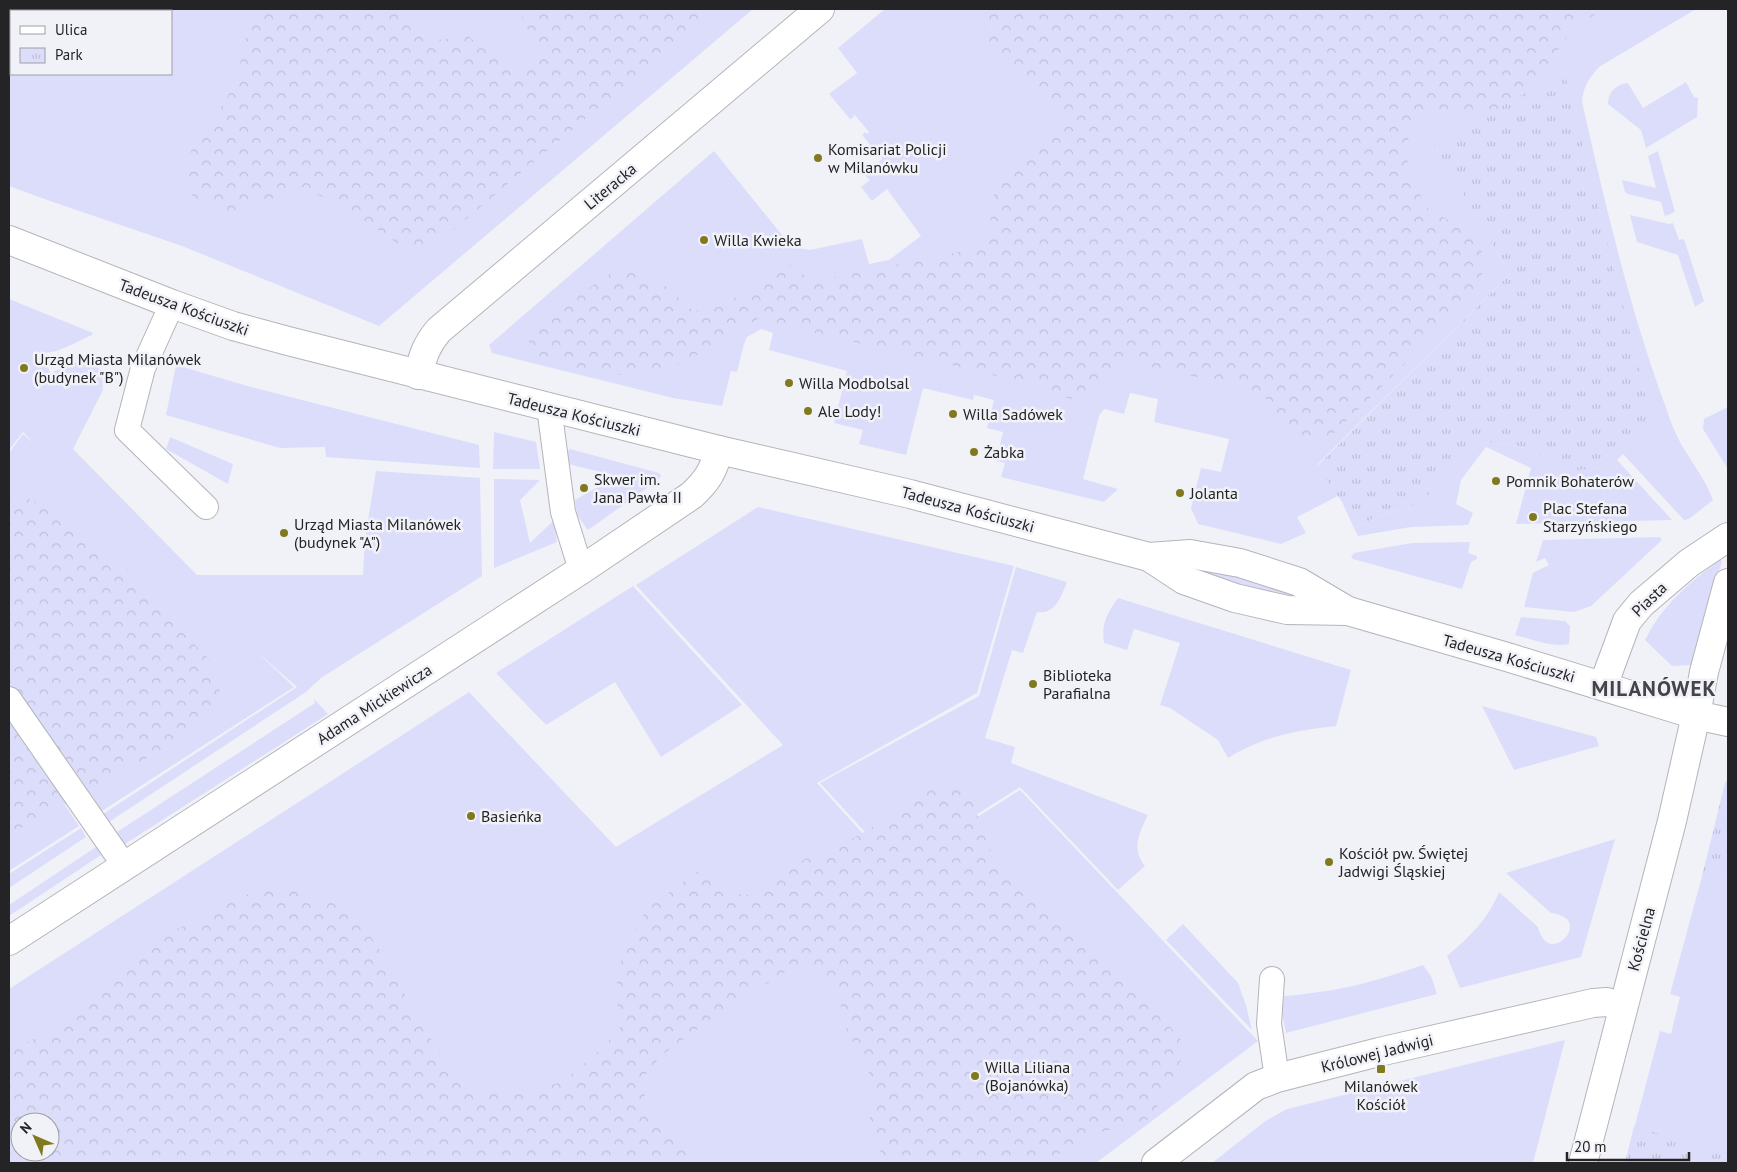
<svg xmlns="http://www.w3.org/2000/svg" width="1737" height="1172" viewBox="0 0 1737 1172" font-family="'PT Sans',sans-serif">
<defs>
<pattern id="forest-crowns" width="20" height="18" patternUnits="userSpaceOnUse" patternTransform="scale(1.25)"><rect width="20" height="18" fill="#dcddfb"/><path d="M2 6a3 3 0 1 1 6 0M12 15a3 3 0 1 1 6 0" fill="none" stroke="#bdbed7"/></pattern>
<pattern id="park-tufts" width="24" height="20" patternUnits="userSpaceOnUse" patternTransform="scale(1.25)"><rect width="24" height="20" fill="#dcddfb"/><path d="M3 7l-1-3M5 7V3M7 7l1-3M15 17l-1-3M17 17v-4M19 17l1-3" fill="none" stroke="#bdbed7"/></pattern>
</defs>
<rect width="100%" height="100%" fill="#f1f2f8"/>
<g fill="#dcddfb" fill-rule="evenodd">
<path d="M9,9H753L379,326L182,246L50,201L9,186ZM11,11H171V74H11Z"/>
<path d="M885,9H1696L1599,67C1589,78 1583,87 1582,102C1606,207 1630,312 1668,413C1671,424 1676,434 1681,444C1692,463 1706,480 1713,500L1689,519L1684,520L1623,454L1653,424L1434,144L1510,274L1317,465L1338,496L1297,517L1306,533L1281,544L1198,524L1191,508L1201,468L1221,472L1229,439L1154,422L1158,399L1130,393L1124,414L1104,409L1099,416L1083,479L1118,489L1104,502L1001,477L1005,463L996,461L1003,432L987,428L994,400L974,395L973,400L923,388L906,455L859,444L863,430L834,423L847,371L769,350L773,333L761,329L747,337L744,344L737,372L731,371L722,406L673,398L492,353L489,345L714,151L787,241L798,248L810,250L862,239L869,264L889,260L921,236L887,189L872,201L861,187L870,180L864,174L882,159L862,135L866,132L867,134L869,132L854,114V117L850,119L829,94L857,73L838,48Z"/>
<path d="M1686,82L1694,97L1698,98L1697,117L1646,148L1641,130L1608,104C1608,92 1616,84 1628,83L1643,108Z"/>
<polygon points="1658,151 1675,212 1665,216 1661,202 1628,194 1625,192 1622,180 1656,188 1648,156"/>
<polygon points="1630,215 1669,224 1673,223 1679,240 1684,239 1704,301 1695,307 1678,255 1637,242"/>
<path d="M9,299L93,333L92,335C78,341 53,356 41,352L52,376L54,374L53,372L68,365L86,360L92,362L97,366L102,373L103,390L73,449L197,575H363L365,539L376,471L480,478L482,576L321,678L306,692L109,822L103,814L297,687L256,651L294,687L102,811L9,674V453L23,434L35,444L23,432L9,450Z"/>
<polygon points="176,365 251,387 479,445 480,468 326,457 325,447 280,448 166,415"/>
<polygon points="1728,407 1728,469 1703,429 1704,419"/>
<polygon points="494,432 536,442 540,469 493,469"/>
<polygon points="170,437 233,464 228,484 166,449"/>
<polygon points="1488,442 1513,445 1529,449 1559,467 1592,469 1617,460 1672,520 1516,524 1531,468 1486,447 1461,480 1456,504 1473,513 1468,525 1411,527 1358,536 1354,528 1378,516 1410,507 1424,501 1447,468 1465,452"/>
<polygon points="570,449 659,473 661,476 657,481 588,530 577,515 575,500 617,476 568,464 567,452"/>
<polygon points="494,479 540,480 520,500 530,543 554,520 557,542 494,568"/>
<path d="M758,507L1014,566L977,693L817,783L895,869L1020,790L1258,1041L1096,1163H9V989L469,692L616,847L783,745L636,585ZM20,1122H50V1152H20Z"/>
<polygon points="1660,537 1662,540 1591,606 1574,612 1524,607 1533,573 1549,565 1545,558 1536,562 1543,540"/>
<polygon points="1470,542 1468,553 1477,556 1477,559 1471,562 1462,589 1353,559 1351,557 1354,553 1412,543"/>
<path d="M1720,560L1722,561L1692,665L1672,666L1645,640C1663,604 1689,583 1720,560Z"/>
<path d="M1016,567L1067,582C1061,597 1055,615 1037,612L1023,653L1012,650L985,738L1015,747L1011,763L1148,815C1139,833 1131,849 1145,866L1118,890L1020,787L896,866L820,783L979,696Z"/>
<polygon points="1186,567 1248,576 1306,599 1245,590"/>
<polygon points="633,586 742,705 661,757 615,682 546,725 496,673"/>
<path d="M1118,598L1351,670L1336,726C1298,730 1261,737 1228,758L1218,740L1170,708L1160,705L1180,643L1134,629L1127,650L1104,643C1101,624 1107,613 1118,598Z"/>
<path d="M1521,617L1565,621L1570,626L1569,644C1553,648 1531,639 1515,635Z"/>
<polygon points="314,699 328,714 125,844 117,832 315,703"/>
<polygon points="1482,706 1596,737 1599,746 1514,770"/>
<polygon points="9,722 79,826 9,871"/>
<polygon points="81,828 86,837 9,888 9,874"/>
<path d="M1615,839L1581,957L1460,988L1447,956C1470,936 1487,921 1499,892L1538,927C1548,970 1596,918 1551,913L1506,873Z"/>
<polygon points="96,847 101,855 9,916 9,905"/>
<polygon points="1728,875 1728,1163 1625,1163 1660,1031 1671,1034 1680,997 1670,994 1701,880 1709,876"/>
<polygon points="1183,924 1238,983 1246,1005 1252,1030 1166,940"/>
<path d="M1423,965L1431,976L1437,994L1286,1033L1282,1014L1284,996C1336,992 1374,982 1423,965Z"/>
<polygon points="1565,1040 1533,1163 1212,1163 1264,1122 1287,1109"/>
</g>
<g fill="url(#forest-crowns)" fill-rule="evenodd">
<polygon points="9,9 185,9 171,19 171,11 11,11 11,23 9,23"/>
<path d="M246,9H405L416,29L434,41L467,35L482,48L519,69L539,63L536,45L524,22L519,9H716L453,230L428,244L401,246C368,222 339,204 302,187C290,191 231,216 224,214C216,212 198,199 190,194L186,163L198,135L220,109L236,82L251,15Z"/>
<polygon points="985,9 1604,9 1573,28 1544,70 1532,96 1507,113 1459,109 1432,112 1411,129 1405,154 1425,207 1470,232 1485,257 1479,291 1329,438 1292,438 1265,397 1223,381 1190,376 1130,362 1077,400 1058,396 1035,385 782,325 761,317 697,355 669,369 620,375 600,371 575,368 536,357 528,340 539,325 607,275 635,266 667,287 693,311 719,307 788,264 813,281 946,255 987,245 995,187 1063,117 1040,90 985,50"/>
<polygon points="9,490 40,504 81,531 128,570 175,625 212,662 220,692 212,709 163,749 9,835"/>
<path d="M952,783L965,786L972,800L991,852L1040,905L1096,952L1145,999L1180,1038L1184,1055L1151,1119L1090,1135L1056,1156L1033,1163H888L884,1160L869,1123L875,1084L847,1031L835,984L816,969L792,968L722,1011L662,1055L639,1082L656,1122L707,1163H9V1050L57,1029L115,971L147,944L245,895L292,886L353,912L391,966L414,1013L461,1086L510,1095L563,1082L601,1049L620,1028L616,989L623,951L646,910L698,871L724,889L745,896L805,859L833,850L883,821L936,786ZM20,1122H50V1152H20Z"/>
</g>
<g fill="url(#park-tufts)">
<polygon points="1564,71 1653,425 1617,460 1592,469 1571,470 1559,467 1529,449 1513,445 1488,442 1465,452 1447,468 1424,501 1410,507 1378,516 1354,528 1342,502 1317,466 1510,274 1434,145"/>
<polygon points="1728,779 1728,881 1709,876 1701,880 1725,783"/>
<polygon points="1634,1126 1728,1155 1728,1163 1625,1163"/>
</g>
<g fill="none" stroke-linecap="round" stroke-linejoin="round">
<g stroke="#b4b4ba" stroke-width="26">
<g id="service">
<polyline points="172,304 143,368 127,430 206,507"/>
<polyline points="549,407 563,512 581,570"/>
<polyline points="9,699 124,865"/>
<polyline points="1272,979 1269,1024 1277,1078"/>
</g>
</g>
<g stroke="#b4b4ba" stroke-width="30">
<g id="minor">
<path d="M418,375C423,356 426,345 439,330L820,9"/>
<polyline points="1728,583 1704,672 1696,715 1728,722"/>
<polyline points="1603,686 1627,621 1641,604 1689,563 1728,537"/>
<path d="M9,941L581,570L692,495C708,480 713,471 719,450"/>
<polyline points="1156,1163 1256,1086 1277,1078 1379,1052 1593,1003 1607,1002 1623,1007"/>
</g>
</g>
<g stroke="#b4b4ba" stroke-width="30">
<g id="tertiary">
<polyline points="9,240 172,304 233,326 288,341 719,450 910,494 1149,557 1190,554 1240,563 1299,582 1348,611"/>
<polyline points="1149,557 1184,580 1235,598 1287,610 1348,611 1507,657 1696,715 1672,821 1583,1163"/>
</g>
</g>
<use href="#service" stroke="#fff" stroke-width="24"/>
<use href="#minor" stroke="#fff" stroke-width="28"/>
<use href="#tertiary" stroke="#fff" stroke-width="28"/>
</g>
<g fill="#80791e" stroke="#f1f2f8" stroke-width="2">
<circle cx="818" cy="158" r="5"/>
<circle cx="704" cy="240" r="5"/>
<circle cx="24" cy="368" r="5"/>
<circle cx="789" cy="383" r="5"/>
<circle cx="808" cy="411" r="5"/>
<circle cx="953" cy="414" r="5"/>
<circle cx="974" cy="452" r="5"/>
<circle cx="1496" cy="481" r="5"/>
<circle cx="584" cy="488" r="5"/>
<circle cx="1180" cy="493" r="5"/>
<circle cx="1533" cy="517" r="5"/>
<circle cx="284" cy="533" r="5"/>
<circle cx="1033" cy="684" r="5"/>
<circle cx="471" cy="816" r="5"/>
<circle cx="1329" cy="862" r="5"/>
<rect x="1376" y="1064" width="10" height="10" rx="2.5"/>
<circle cx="975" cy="1076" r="5"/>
</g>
<g text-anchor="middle" stroke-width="5" stroke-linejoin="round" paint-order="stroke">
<g font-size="16" fill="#242426" stroke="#f1f2f8" text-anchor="start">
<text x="828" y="155">Komisariat Policji<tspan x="828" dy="18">w Milanówku</tspan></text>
<text x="714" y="246">Willa Kwieka</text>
<text x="34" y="365">Urząd Miasta Milanówek<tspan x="34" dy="18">(budynek "B")</tspan></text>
<text x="799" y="389">Willa Modbolsal</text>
<text x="818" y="417">Ale Lody!</text>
<text x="963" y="420">Willa Sadówek</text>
<text x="984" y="458">Żabka</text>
<text x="594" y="485">Skwer im.<tspan x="594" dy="18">Jana Pawła II</tspan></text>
<text x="1506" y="487">Pomnik Bohaterów</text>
<text x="1190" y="499">Jolanta</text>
<text x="1543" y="514">Plac Stefana<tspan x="1543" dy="18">Starzyńskiego</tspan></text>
<text x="294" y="530">Urząd Miasta Milanówek<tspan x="294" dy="18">(budynek "A")</tspan></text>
<text x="1043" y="681">Biblioteka<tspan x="1043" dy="18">Parafialna</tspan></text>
<text x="481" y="822">Basieńka</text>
<text x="1339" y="859">Kościół pw. Świętej<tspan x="1339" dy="18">Jadwigi Śląskiej</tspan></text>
<text x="985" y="1073">Willa Liliana<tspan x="985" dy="18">(Bojanówka)</tspan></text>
<text x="1381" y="1092" text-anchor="middle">Milanówek<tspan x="1381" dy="18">Kościół</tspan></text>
</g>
<g font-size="16" fill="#242426" stroke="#f1f2f8">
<text transform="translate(610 186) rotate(-40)" y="6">Literacka</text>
<text transform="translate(184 307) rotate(20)" y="6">Tadeusza Kościuszki</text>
<text transform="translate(574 414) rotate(14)" y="6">Tadeusza Kościuszki</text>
<text transform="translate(968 509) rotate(15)" y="6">Tadeusza Kościuszki</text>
<text transform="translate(1649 599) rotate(-44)" y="6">Piasta</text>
<text transform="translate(1509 658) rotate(16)" y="6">Tadeusza Kościuszki</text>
<text transform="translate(374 704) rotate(-33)" y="6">Adama Mickiewicza</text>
<text transform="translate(1641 939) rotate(-75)" y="6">Kościelna</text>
<text transform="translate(1377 1053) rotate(-14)" y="6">Królowej Jadwigi</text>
</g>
<g font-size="21" font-weight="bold" letter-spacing="1" fill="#444448" stroke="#f1f2f8">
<text x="1654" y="696">MILANÓWEK</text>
</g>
</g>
<rect width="1737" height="1172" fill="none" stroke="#242426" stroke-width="20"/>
<rect x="10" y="10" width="162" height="65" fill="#f1f2f8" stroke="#9fa0a4"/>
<rect x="20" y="26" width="25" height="8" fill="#ffffff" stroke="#9fa0a4"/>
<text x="55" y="35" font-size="15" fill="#242426">Ulica</text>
<rect x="20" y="48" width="25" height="15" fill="url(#park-tufts)" stroke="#9fa0a4"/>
<text x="55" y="60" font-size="15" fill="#242426">Park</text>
<g transform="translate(35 1137) rotate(315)"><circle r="24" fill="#f1f2f8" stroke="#9fa0a4"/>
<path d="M0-4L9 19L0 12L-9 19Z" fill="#80791e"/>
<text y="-8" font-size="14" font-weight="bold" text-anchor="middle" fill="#242426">N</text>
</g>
<path d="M1567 1152v8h122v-8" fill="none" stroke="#242426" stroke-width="2.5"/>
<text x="1574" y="1152" font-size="15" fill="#242426" stroke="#f1f2f8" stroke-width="4" paint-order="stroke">20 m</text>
</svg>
